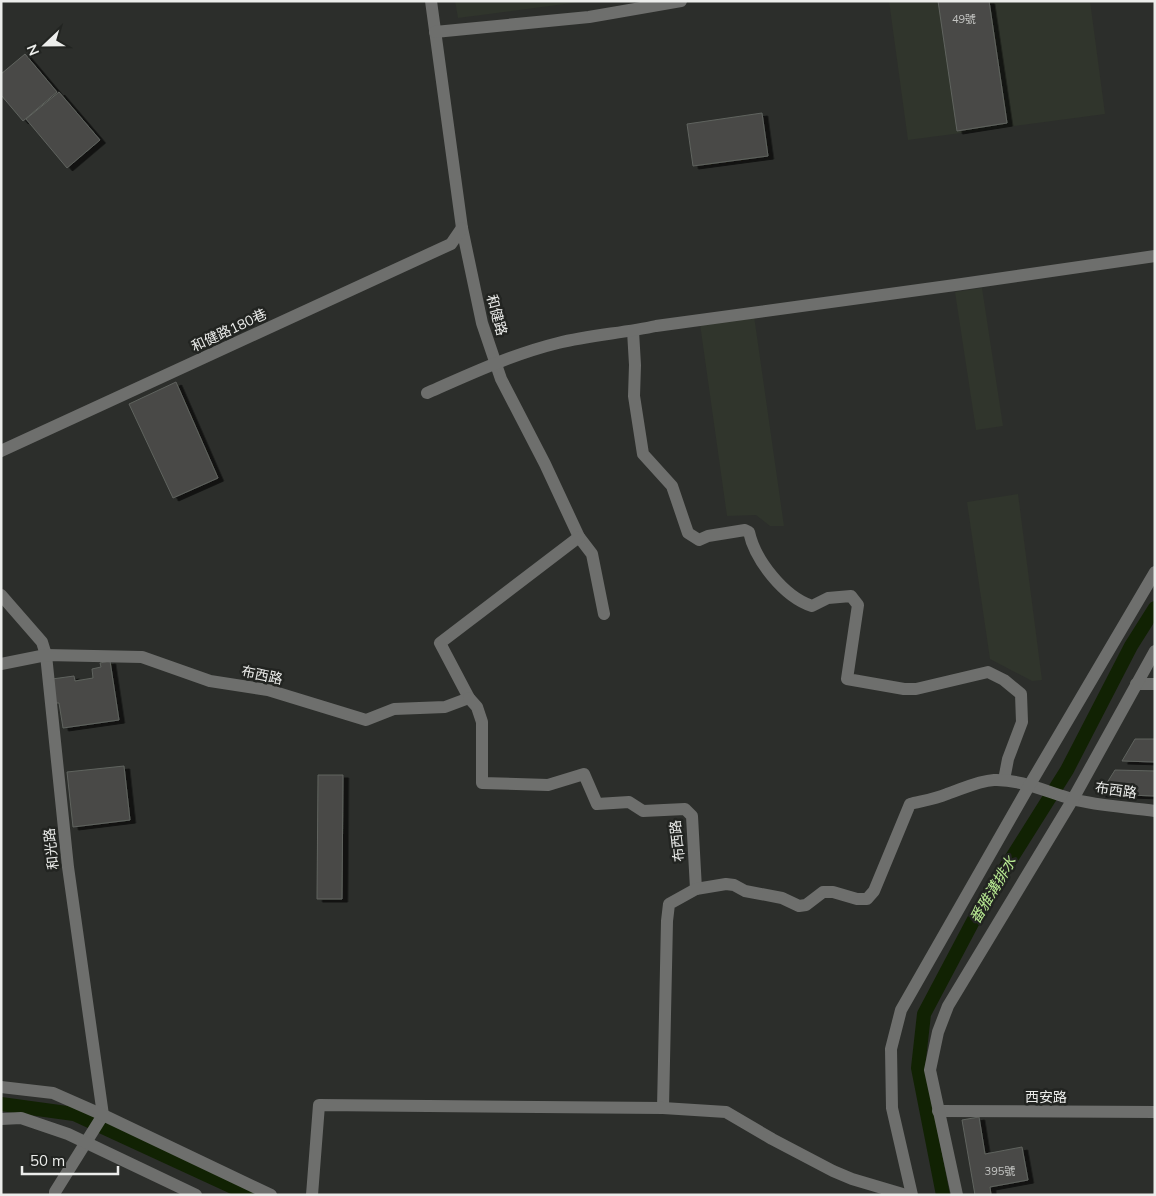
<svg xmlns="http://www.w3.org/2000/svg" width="1156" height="1196" viewBox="0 0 1156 1196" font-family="Mulish,'Noto Sans TC',sans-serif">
<defs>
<filter id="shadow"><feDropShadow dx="5.5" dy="3" stdDeviation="0" flood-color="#0009"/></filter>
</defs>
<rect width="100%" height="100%" fill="#2c2e2b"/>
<g fill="#30352c">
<polygon points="455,1 587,1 458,18"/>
<polygon points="889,1 1090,1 1105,114 908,140"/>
<polygon points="982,288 1003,426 976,430 955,292"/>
<polygon points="754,316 784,526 770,526 756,515 727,516 700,324"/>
<polygon points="1018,494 1042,680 1032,681 990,659 967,502"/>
</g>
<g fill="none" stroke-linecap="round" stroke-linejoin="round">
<g stroke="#112203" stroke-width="14">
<polyline points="1,1104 74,1114 250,1195"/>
<polyline points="943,1195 918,1068 924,1014 979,910 1067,770 1131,646 1155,608"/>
</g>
</g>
<g fill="#484a46" stroke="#60635f" filter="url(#shadow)">
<polygon points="938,1 989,1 1007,123 957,131"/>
<polygon points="25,54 57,92 23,121 1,95 1,74"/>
<polygon points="59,92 100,140 67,168 26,119"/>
<polygon points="762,113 768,156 693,166 687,124"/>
<polygon points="176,382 218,478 173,498 129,404"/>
<polygon points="110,661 119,720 63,728 59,703 55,703 52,679 74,676 75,681 93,678 92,669 101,667 100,663"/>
<polygon points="1135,739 1155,739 1155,762 1122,761"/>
<polygon points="124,766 130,820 73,827 67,772"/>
<polygon points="1115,770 1155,771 1155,796 1100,794"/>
<polygon points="318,775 343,775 342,899 317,899"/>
<polygon points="979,1117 985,1154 1022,1147 1028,1180 990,1187 991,1195 975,1195 962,1120"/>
</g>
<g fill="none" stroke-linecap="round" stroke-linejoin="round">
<g stroke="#6e6f6d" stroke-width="12">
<polyline points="431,1 462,228 482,323 501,379 545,464 579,537 592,554 604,614"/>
<polyline points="435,32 589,17 681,1"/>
<path d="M633,331L635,365L634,396L643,454L672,486L688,533L699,540L708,536L745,530L749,532C755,560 784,597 812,606L828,598L851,596L858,605L847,679L904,689H916L988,672L1004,680L1021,694L1022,722L1008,759L1004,780"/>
<path d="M427,393C470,374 513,354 558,343C590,335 624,333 656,326L955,285L1155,256"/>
<polyline points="1,451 451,244 462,228"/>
<polyline points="1,595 42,642 46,655 68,867 103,1115 55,1192 55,1195"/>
<polyline points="1,664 46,655 142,657 210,681 268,690 366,720 394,709 445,707 469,698 440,643 579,537"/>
<polyline points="1136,684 1155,684"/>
<polyline points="469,698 477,707 482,722 482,783 548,785 584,774 597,804 629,802 643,811 685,809 692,816 696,889"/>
<polyline points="1,1087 53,1093 103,1115 271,1195"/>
<path d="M663,1108L667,921L669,904L696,889L726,884L734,885L745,891L782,898L799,906L806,905L823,892H833L857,899H867L874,891L910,804C922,801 935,799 947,794C962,789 978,781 994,780C1020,779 1047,792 1072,799C1099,806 1127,807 1155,811"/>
<polyline points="938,1111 1155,1112"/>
<polyline points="1,1119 21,1118 68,1134 196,1195"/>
<polyline points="312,1195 319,1105 663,1108 726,1112 772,1139 833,1171 852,1179 906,1195"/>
<polyline points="912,1195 892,1108 891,1049 901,1010 1029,786 1155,572"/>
<polyline points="957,1195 930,1070 938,1032 948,1006 1073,799 1155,651"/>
</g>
</g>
<g text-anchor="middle" stroke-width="5" stroke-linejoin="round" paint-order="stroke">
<g font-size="11" fill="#c3c4c2">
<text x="964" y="23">49號</text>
<text x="1000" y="1175">395號</text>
</g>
<g font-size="14" fill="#ecedeb" stroke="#222421">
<text transform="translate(497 315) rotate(75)" y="5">和健路</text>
<text transform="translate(229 330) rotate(-25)" y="5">和健路180巷</text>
<text transform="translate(262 675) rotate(12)" y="5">布西路</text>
<text transform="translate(1116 790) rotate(8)" y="5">布西路</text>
<text transform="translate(677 841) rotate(-96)" y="5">布西路</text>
<text transform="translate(51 849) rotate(-96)" y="5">和光路</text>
<text x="1046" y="1102">西安路</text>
</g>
<g font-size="15" font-style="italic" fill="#b8ea92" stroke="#222421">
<text transform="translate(993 890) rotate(-59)" y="5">番雅溝排水</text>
</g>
</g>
<rect width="1156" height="1196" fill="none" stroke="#ecedeb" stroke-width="5"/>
<g transform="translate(45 45) rotate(248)" stroke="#222421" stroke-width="4" paint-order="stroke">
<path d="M0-4L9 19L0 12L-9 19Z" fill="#ecedeb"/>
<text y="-8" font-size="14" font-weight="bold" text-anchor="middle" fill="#ecedeb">N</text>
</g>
<path d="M22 1166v8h96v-8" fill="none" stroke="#ecedeb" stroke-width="2.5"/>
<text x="30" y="1166" font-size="15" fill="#ecedeb" stroke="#222421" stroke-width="4" paint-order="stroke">50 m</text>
</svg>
